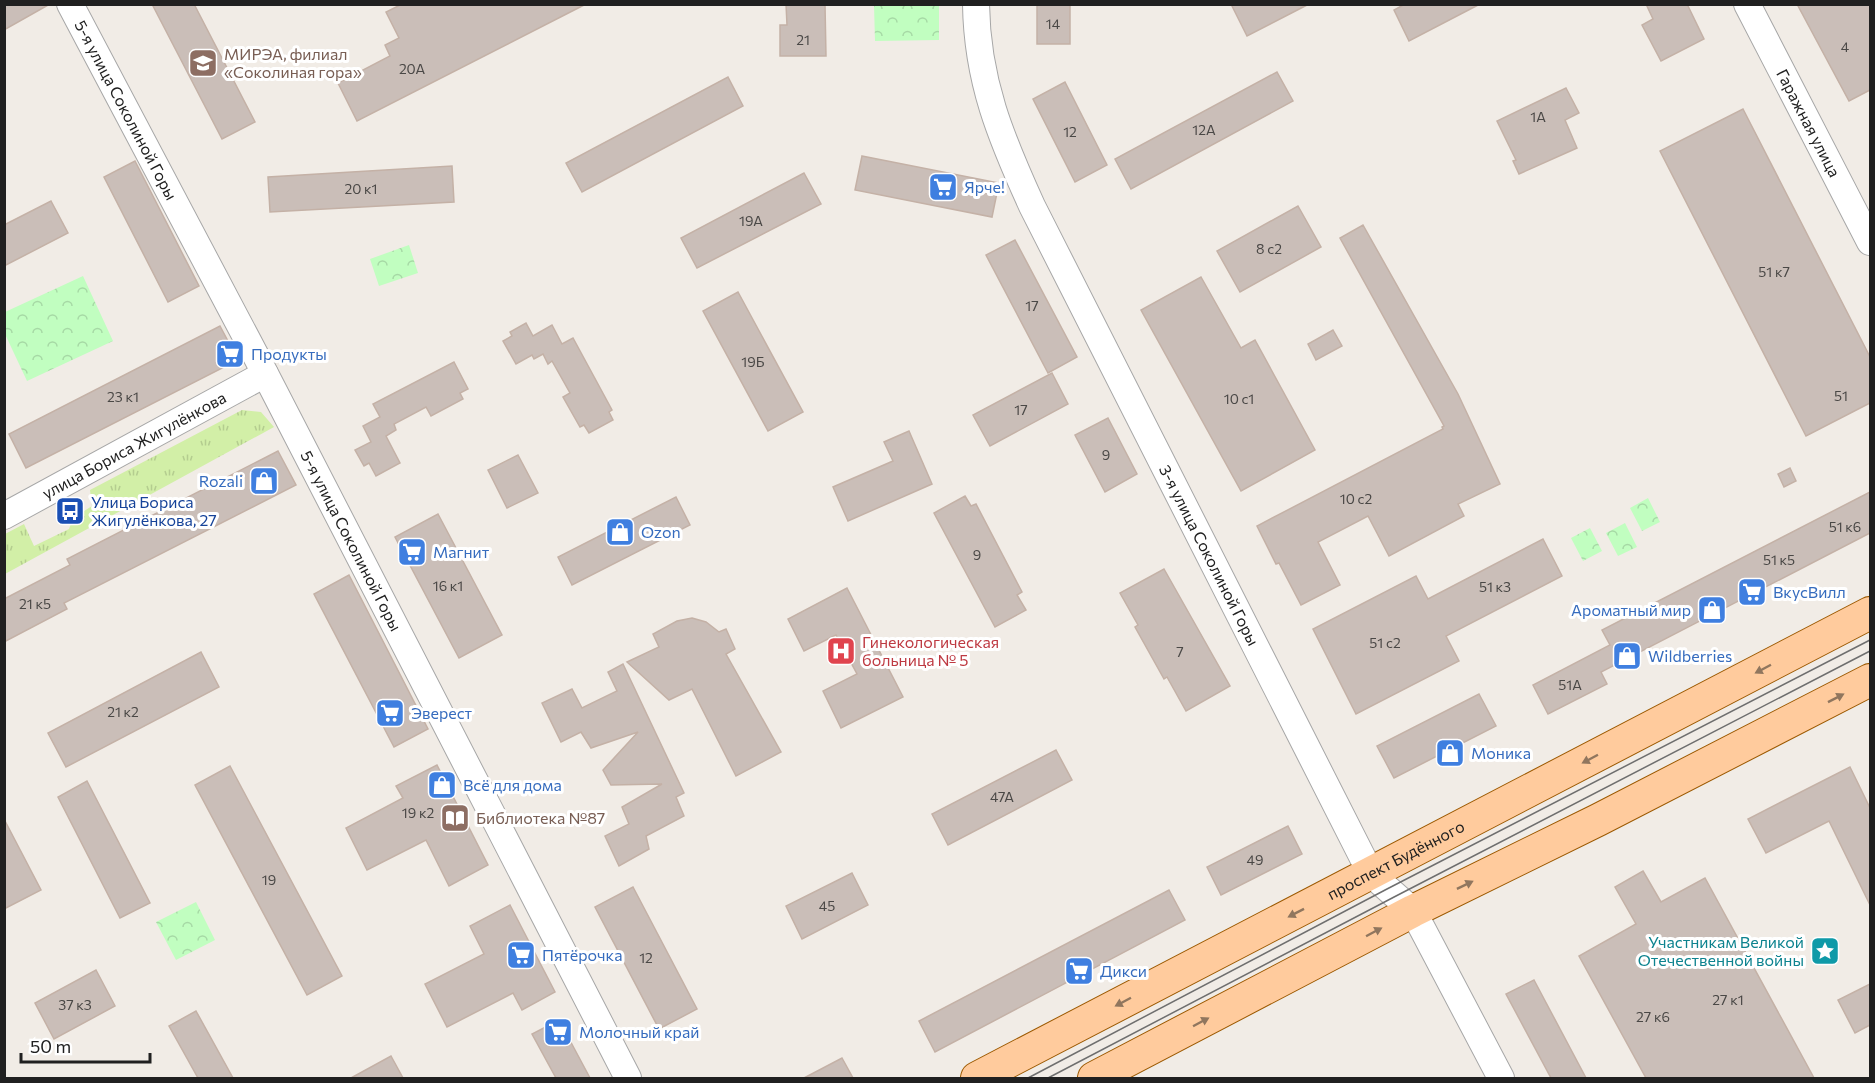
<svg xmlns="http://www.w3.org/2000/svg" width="1875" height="1083" viewBox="0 0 1875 1083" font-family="Commissioner,sans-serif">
<defs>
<pattern id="grass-tufts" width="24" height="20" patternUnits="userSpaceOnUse" patternTransform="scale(1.5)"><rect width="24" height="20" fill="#d2efa7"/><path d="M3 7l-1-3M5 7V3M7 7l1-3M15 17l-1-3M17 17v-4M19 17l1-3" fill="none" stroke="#b4cd8f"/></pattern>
<pattern id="park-crowns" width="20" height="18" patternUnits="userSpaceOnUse" patternTransform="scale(1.5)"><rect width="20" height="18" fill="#c1fec0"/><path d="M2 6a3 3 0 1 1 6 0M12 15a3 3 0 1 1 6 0" fill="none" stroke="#a6d9a5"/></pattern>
</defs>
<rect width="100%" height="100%" fill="#f1ece6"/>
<polygon fill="url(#grass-tufts)" points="242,410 261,412 274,427 5,574 5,534 24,524 34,546 69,529 73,518 92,506 90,490"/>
<g fill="url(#park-crowns)">
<polygon points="874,5 939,5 939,40 875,41"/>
<polygon points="409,245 418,273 379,286 370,259"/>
<polygon points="83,276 113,341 27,381 5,334 5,312"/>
<polygon points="1648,498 1660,522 1642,531 1630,508"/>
<polygon points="1625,523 1637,547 1618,556 1606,533"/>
<polygon points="1590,528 1602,551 1583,561 1571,538"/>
<polygon points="196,902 215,940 176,960 156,922"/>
</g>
<g fill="#cabeb8" stroke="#c4b1a6" stroke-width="1.5">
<polygon points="4,4 50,4 4,30"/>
<polygon points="152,4 194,4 255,122 222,139"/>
<polygon points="402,4 586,4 357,121 338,83 390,56 385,45 399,38 386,12"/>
<polygon points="786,4 825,4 826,56 780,56 780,25 787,25"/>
<rect x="1037" y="4" width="33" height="40"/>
<polygon points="1231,4 1309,4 1247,36"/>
<polygon points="1405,4 1480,4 1409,41 1394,10"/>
<polygon points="1646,4 1687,4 1704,39 1661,61 1642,25 1653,19"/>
<polygon points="1797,4 1870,4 1870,90 1849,101"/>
<polygon points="1277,72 1293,101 1131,189 1115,159"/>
<polygon points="728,77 743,106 582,192 566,163"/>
<polygon points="1065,82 1107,165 1075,182 1033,99"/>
<polygon points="1566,88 1579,113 1565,120 1577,148 1519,174 1513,161 1516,160 1497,121"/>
<polygon points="1743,109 1870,357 1870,403 1806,436 1660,151"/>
<polygon points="862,156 999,183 992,217 855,190"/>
<polygon points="135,161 199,286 168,302 104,177"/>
<polygon points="452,166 454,202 270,212 268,177"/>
<polygon points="804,173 821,204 697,268 681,238"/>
<polygon points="51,201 68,233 4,266 4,225"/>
<polygon points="1298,206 1321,247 1240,292 1217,251"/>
<polygon points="1363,225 1458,394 1500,484 1458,504 1464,516 1389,556 1368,516 1318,542 1340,585 1301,605 1279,563 1276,564 1257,526 1443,429 1442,427 1444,426 1340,238"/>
<polygon points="1015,240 1077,357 1048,373 986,255"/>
<polygon points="1201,277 1241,348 1255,340 1315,450 1241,491 1141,310"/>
<polygon points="738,292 803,412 768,431 703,311"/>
<polygon points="526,323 533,336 552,325 562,344 573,338 612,410 609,412 613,420 589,433 584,425 580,427 563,397 570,393 552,361 548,364 543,354 534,359 532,355 516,364 503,341 512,336 510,332"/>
<polygon points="220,326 238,360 26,468 9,434"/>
<polygon points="1333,330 1342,346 1316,360 1308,344"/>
<polygon points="454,362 468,389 460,393 463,399 431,416 426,407 394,424 396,430 386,436 400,463 376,476 369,463 364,466 355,450 371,442 363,426 380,417 373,404"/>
<polygon points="1052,373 1068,404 990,446 973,415"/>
<polygon points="1108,418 1137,474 1105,492 1075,435"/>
<polygon points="909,431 932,484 848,521 833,487 893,461 884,442"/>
<polygon points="278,451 296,485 64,603 67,609 4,642 4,599 70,565 67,559"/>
<polygon points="518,455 538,493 507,508 488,470"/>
<polygon points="1790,468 1796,481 1784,487 1778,474"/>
<polygon points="1870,492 1870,533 1601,672 1607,684 1548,714 1533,685 1610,645 1602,630"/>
<polygon points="965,496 971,506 976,504 1022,592 1017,595 1026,610 995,627 934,513"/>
<polygon points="676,497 690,525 572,585 558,557"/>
<polygon points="438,514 502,635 459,658 395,537"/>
<polygon points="1543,539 1562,576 1446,636 1459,661 1356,714 1313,629 1416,576 1428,599"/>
<polygon points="1164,569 1230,686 1186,711 1167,677 1164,679 1135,627 1138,625 1120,593"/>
<polygon points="349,575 428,729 394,747 314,594"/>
<polygon points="847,588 903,697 841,728 823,691 857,674 836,635 804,651 788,619"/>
<polygon points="692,618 706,622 719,632 726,629 735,649 726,654 781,752 736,776 692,689 669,700 627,662 659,647 653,634 677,621"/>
<polygon points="201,652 219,687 66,767 48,733"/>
<polygon points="623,664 684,793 676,797 684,816 646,836 649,849 619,866 605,836 629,824 622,807 662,784 611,785 603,770 638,732 591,748 581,732 561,742 542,703 572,689 582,708 617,691 608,672"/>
<polygon points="1479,694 1496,726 1394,778 1377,746"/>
<polygon points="1056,750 1072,780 948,845 932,814"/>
<polygon points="437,765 488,865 449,886 426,840 367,870 346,828 403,798 396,786"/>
<polygon points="230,766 342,976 307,995 195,785"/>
<polygon points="1850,767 1870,808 1870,905 1829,821 1766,853 1748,819"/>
<polygon points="87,781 150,903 120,918 58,797"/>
<polygon points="4,819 41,890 4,909"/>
<polygon points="1288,826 1302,854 1221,895 1207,867"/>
<polygon points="1643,871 1661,902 1705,878 1814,1078 1646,1078 1579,956 1636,924 1615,887"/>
<polygon points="852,873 868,905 802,939 786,906"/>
<polygon points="633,887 697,1009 659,1029 595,907"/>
<polygon points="1169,890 1185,920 935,1052 919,1021"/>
<polygon points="510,905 555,992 522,1010 513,993 447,1027 425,984 484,954 470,926"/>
<polygon points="96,970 115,1006 54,1039 35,1003"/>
<polygon points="1534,980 1586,1078 1551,1078 1506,994"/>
<polygon points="1870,984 1870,1025 1855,1033 1838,1000"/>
<polygon points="196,1011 233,1078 198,1078 169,1026"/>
<polygon points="559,1020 590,1078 556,1078 532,1034"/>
<polygon points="391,1056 403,1078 351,1078"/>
<polygon points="842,1058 853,1078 804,1078"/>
</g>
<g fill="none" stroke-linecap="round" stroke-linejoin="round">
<g stroke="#a7a7a7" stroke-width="28">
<g id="minor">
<path id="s1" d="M70,4L257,358L628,1078"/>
<path id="s2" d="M976,4C977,81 1001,138 1032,206L1371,874L1413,911L1501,1078"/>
<path id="s3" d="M1747,4L1870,242"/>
<path id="s4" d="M4,516L265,374"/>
</g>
</g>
<g stroke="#9c5900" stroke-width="34">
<g id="major">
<path id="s5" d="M977,1078L1870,613"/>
<polyline points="1094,1078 1413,911 1598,820 1870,680"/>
</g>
</g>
<use href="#minor" stroke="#fff" stroke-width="26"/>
<use href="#major" stroke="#ffcb9d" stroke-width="32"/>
<g stroke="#6e6e6e" stroke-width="1.5">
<polyline points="1028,1078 1387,889 1870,640"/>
<polyline points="1048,1078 1396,896 1870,651"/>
</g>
</g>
<defs><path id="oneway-solid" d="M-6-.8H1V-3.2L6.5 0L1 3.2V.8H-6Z" transform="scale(1.5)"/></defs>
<g fill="#90765e">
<use href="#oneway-solid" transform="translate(1763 669) rotate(152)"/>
<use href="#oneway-solid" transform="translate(1836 698) rotate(-27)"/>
<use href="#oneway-solid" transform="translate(1590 759) rotate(152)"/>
<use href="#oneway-solid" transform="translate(1465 885) rotate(-26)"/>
<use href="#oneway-solid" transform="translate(1296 913) rotate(153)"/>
<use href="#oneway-solid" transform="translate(1374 932) rotate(-28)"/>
<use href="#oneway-solid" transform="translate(1123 1002) rotate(152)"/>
<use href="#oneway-solid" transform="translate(1201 1022) rotate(-28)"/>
</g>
<defs>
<g id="university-square" transform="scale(1.5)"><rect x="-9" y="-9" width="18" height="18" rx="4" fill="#8d6e63" stroke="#fff"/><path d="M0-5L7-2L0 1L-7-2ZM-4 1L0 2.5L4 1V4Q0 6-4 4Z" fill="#fff"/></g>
<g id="supermarket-square" transform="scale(1.5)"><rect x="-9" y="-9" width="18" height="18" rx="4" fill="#3f7fe0" stroke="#fff"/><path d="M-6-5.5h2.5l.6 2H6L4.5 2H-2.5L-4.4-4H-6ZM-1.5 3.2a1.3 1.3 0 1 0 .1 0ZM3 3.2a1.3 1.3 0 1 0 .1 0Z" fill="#fff"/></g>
<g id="shop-square" transform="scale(1.5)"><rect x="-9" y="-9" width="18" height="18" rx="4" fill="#3f7fe0" stroke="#fff"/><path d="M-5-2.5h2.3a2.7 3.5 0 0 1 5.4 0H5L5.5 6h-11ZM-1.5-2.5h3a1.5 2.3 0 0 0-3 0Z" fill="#fff"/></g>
<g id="bus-square" transform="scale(1.5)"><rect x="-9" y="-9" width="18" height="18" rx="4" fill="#1a4fb4" stroke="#fff"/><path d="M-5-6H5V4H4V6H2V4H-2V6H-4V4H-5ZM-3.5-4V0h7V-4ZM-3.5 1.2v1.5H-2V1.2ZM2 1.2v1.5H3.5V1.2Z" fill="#fff"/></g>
<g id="hospital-square" transform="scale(1.5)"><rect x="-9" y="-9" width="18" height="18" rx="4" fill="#e0444e" stroke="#fff"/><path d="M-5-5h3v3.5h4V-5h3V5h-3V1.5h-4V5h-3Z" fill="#fff"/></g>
<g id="library-square" transform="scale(1.5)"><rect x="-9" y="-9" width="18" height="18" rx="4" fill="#8d6e63" stroke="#fff"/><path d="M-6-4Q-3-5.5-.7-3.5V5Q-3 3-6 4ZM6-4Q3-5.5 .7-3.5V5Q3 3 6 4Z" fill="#fff"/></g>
<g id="sight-square" transform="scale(1.5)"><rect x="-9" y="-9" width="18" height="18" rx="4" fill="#0f9aa8" stroke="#fff"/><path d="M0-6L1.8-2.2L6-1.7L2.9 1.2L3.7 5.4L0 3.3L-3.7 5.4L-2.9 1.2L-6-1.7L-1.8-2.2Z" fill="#fff"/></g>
</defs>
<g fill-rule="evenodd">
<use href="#university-square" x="203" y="63"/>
<use href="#supermarket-square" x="943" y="187"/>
<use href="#supermarket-square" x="230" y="354"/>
<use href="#shop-square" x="264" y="481"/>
<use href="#bus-square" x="70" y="511"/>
<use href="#shop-square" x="620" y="532"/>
<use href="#supermarket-square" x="412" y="552"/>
<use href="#supermarket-square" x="1752" y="592"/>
<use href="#shop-square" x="1712" y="610"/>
<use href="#hospital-square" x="841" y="651"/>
<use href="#shop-square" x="1627" y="656"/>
<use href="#supermarket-square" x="390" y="713"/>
<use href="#shop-square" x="1450" y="753"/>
<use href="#shop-square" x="442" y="785"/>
<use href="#library-square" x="455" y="818"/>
<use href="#sight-square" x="1825" y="951"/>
<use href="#supermarket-square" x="521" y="955"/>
<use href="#supermarket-square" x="1079" y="971"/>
<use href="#supermarket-square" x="558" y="1032"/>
</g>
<g text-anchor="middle" stroke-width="6" stroke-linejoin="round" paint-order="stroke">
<g font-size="14" fill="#4a4846">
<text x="1053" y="29">14</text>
<text x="803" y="45">21</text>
<text x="1845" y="52">4</text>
<text x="412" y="74">20А</text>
<text x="1538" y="122">1А</text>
<text x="1204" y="135">12А</text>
<text x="1070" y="137">12</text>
<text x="361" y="194">20 к1</text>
<text x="751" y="226">19А</text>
<text x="1269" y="254">8 c2</text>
<text x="1774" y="277">51 к7</text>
<text x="1032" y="311">17</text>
<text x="753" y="367">19Б</text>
<text x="1841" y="401">51</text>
<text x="123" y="402">23 к1</text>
<text x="1239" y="404">10 с1</text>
<text x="1021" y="415">17</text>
<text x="1106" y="460">9</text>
<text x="1356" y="504">10 c2</text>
<text x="1845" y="532">51 к6</text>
<text x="977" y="560">9</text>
<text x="1779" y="565">51 к5</text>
<text x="448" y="591">16 к1</text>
<text x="1495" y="592">51 к3</text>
<text x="35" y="609">21 к5</text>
<text x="1385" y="648">51 с2</text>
<text x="1180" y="657">7</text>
<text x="1570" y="690">51А</text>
<text x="123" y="717">21 к2</text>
<text x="1002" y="802">47А</text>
<text x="418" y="818">19 к2</text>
<text x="1255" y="865">49</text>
<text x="269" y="885">19</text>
<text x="827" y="911">45</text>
<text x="646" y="963">12</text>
<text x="1728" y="1005">27 к1</text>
<text x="75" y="1010">37 к3</text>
<text x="1653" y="1022">27 к6</text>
</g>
<g font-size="16" fill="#785e54" stroke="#fff" text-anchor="start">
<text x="224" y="60">МИРЭА, филиал<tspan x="224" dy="18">«Соколиная гора»</tspan></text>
<text x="476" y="824">Библиотека №87</text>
</g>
<g font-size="16" fill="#202020" stroke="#fff">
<text dy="6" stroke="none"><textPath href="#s1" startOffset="120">5-я улица Соколиной Горы</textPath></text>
<text dy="6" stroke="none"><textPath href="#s3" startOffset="134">Гаражная улица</textPath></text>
<text dy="6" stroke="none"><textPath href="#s4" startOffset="148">улица Бориса Жигулёнкова</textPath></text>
<text dy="6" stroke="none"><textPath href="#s1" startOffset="606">5-я улица Соколиной Горы</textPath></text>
<text dy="6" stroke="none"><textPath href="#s2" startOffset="603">3-я улица Соколиной Горы</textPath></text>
<text dy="6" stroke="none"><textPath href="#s5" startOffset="472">проспект Будённого</textPath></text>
</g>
<g font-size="16" fill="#366cbe" stroke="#fff" text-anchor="start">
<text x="964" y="193">Ярче!</text>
<text x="251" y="360">Продукты</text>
<text x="243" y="487" text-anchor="end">Rozali</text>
<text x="641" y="538">Ozon</text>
<text x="433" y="558">Магнит</text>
<text x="1773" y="598">ВкусВилл</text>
<text x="1691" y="616" text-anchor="end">Ароматный мир</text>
<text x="1648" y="662">Wildberries</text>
<text x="411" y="719">Эверест</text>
<text x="1471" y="759">Моника</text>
<text x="463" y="791">Всё для дома</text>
<text x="542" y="961">Пятёрочка</text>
<text x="1100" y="977">Дикси</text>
<text x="579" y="1038">Молочный край</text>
</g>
<g font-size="16" fill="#164399" stroke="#fff" text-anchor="start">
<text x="91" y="508">Улица Бориса<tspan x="91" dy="18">Жигулёнкова, 27</tspan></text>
</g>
<g font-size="16" fill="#be3a42" stroke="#fff" text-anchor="start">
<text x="862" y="648">Гинекологическая<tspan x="862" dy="18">больница № 5</tspan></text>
</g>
<g font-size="16" fill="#0d838f" stroke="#fff" text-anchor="end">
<text x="1804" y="948">Участникам Великой<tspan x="1804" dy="18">Отечественной войны</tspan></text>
</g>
</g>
<rect width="1875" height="1083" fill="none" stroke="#202020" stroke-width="12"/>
<path d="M21 1053v9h129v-9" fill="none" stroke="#202020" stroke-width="3"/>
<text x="30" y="1053" font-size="18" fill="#202020" stroke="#ffffff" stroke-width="4.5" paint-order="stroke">50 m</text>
</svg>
